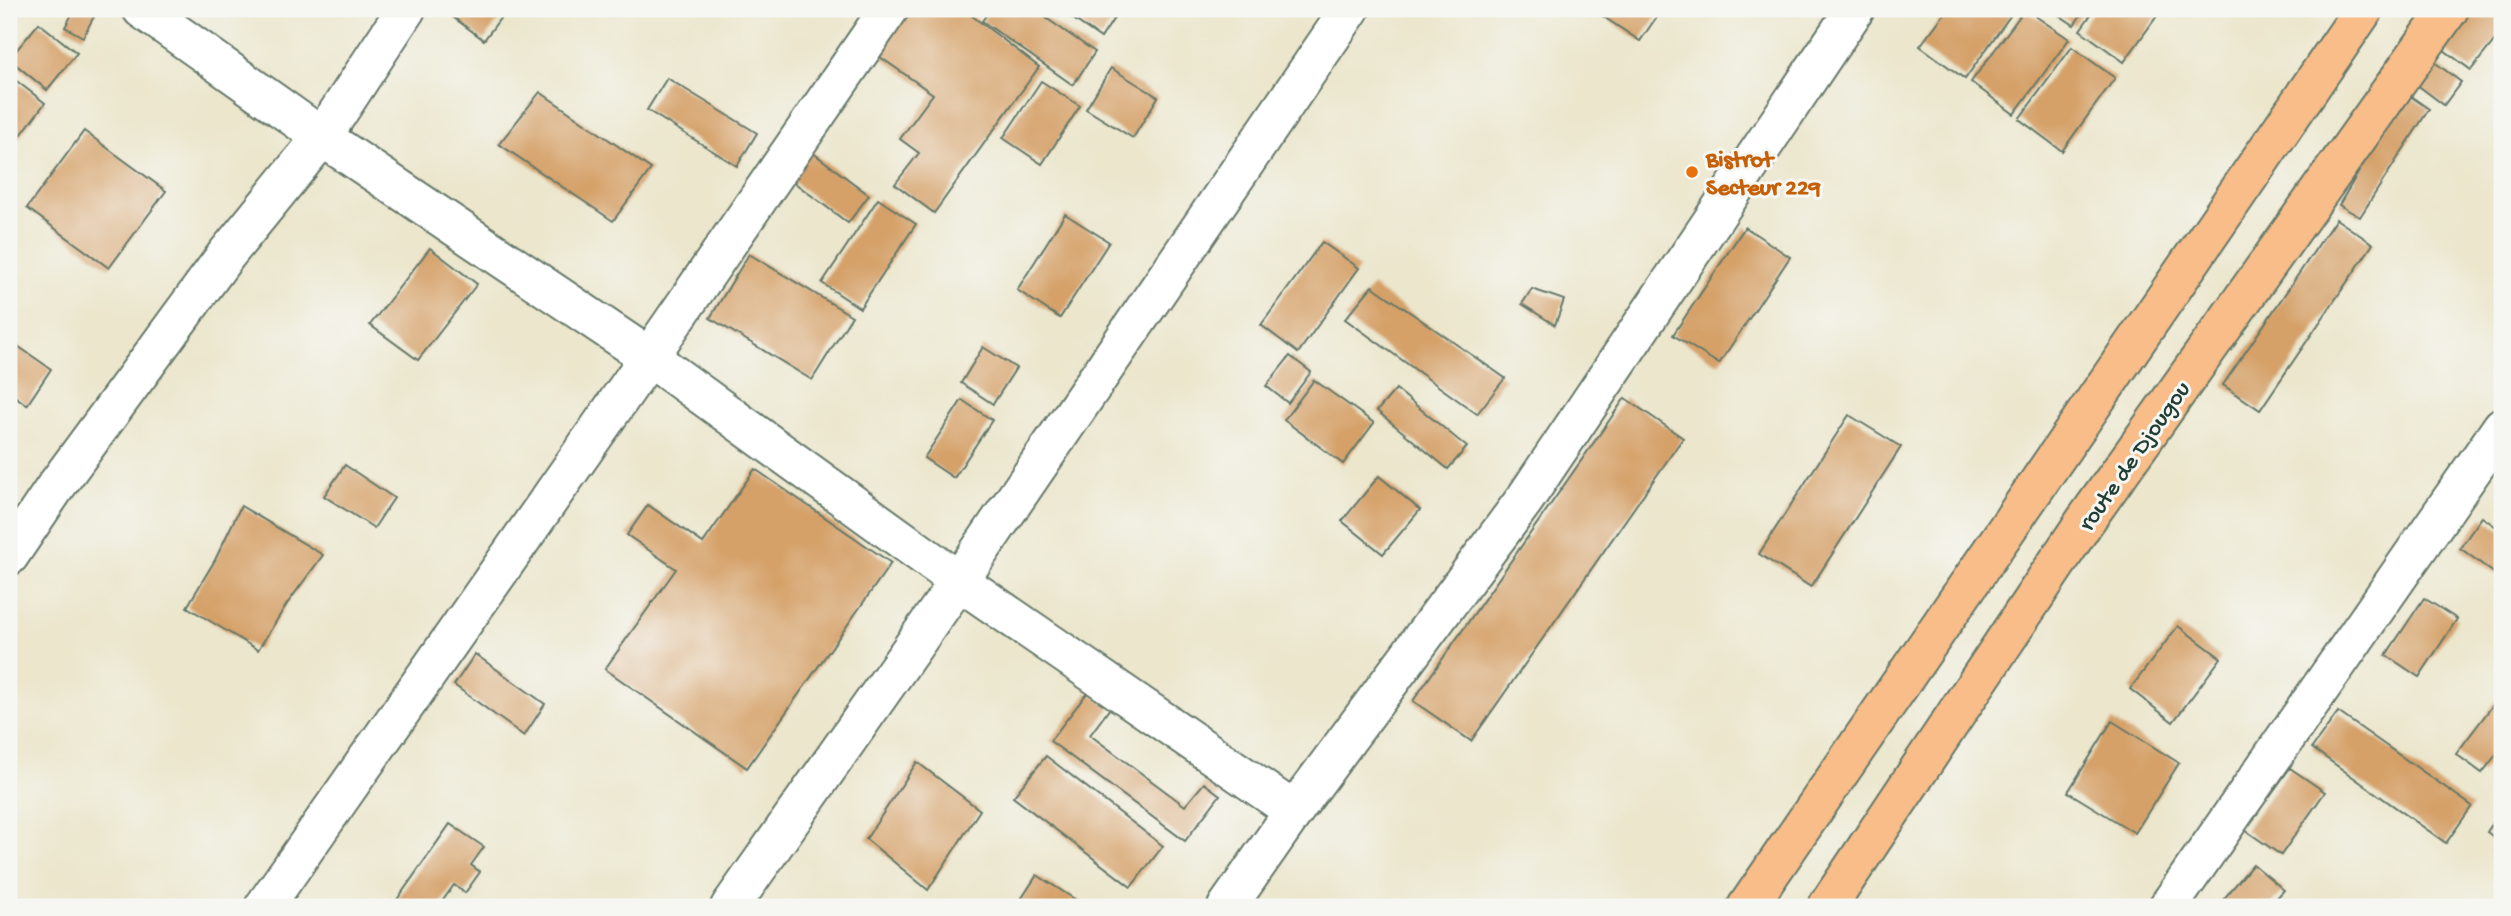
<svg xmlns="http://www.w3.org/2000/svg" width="2511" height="916" viewBox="0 0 2511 916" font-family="'Gochi Hand',sans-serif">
<rect width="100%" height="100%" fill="#f6f6f2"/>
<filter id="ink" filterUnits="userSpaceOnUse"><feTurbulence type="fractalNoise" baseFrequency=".0143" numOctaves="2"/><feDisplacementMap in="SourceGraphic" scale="14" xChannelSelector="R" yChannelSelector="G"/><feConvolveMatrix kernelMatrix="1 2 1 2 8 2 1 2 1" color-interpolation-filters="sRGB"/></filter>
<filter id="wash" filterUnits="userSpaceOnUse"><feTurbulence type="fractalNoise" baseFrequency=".00686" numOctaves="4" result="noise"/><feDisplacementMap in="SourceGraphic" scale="28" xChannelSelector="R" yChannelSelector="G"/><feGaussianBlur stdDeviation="1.57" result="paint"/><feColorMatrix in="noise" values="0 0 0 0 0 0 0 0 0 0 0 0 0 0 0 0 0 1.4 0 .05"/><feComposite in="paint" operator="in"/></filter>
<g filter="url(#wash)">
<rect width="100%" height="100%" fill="#ebe6cc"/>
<g id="blocks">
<g fill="#d5a169">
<polygon points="75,9 98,9 83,37 65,27"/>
<polygon points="442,9 507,9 484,40"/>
<polygon points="902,9 963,9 1039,67 934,213 895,184 919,153 900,139 933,94 870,50"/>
<polygon points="991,9 1033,9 1095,52 1073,85 982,21"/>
<polygon points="1059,9 1120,9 1101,38"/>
<polygon points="1592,9 1662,9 1640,41"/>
<polygon points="1948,9 2015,9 1965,79 1920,46"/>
<polygon points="2025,9 2069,39 2014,114 1971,82"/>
<polygon points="2050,9 2085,9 2074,25"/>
<polygon points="2095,9 2162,9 2124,62 2080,30"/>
<polygon points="2471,9 2502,10 2502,31 2471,70 2440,47"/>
<polygon points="39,23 77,53 47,90 9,59"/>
<polygon points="2072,47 2115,78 2062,151 2019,119"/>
<polygon points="2433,61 2461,82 2444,105 2416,84"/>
<polygon points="1111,68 1158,97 1133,138 1086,109"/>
<polygon points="667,78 757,133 737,166 647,110"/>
<polygon points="14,79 45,103 9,151 9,87"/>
<polygon points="1041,81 1080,106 1042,164 1003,138"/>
<polygon points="540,92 651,169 613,221 499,144"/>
<polygon points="2406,93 2429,109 2360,217 2339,205"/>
<polygon points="84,131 166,191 109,268 27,208"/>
<polygon points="804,146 869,195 848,223 783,174"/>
<polygon points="878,199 916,224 860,308 822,283"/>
<polygon points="1065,214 1109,242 1060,318 1017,290"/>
<polygon points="2336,219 2373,244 2260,410 2223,385"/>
<polygon points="1745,227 1790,257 1719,364 1673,335"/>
<polygon points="1322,242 1359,268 1298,353 1261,325"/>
<polygon points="430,248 477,284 418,360 370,325"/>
<polygon points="749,254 852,316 812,380 710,318"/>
<polygon points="1372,286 1505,378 1477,414 1345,319"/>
<polygon points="1532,289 1564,300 1555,325 1522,304"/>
<polygon points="9,340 51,369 27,405 9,392"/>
<polygon points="983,347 1016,368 993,404 961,383"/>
<polygon points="1290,356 1311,372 1288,403 1266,386"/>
<polygon points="1314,380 1374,423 1343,464 1284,420"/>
<polygon points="1396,389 1467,447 1448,469 1377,411"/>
<polygon points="1625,398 1683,438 1471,741 1413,701"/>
<polygon points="962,400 992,420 954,478 924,458"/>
<polygon points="1849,415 1901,447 1811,587 1759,554"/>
<polygon points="345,465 394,498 374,528 324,496"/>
<polygon points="755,469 891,563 747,768 605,669 676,569 627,535 648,505 703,543"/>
<polygon points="1379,476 1420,510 1383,554 1342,521"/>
<polygon points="241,506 323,555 287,604 258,650 187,607 215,560"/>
<polygon points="2482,517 2502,531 2502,579 2460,548"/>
<polygon points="2424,598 2457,619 2419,677 2386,655"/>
<polygon points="2178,626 2221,658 2173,722 2130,689"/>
<polygon points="475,654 545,704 524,736 454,685"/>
<polygon points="1088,692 1110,708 1090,735 1185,806 1204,783 1220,795 1185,841 1050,741"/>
<polygon points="2502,693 2502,747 2482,773 2456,754"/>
<polygon points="2338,712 2472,806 2446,843 2312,748"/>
<polygon points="2112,721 2179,763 2135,833 2068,792"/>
<polygon points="1046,756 1163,846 1131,887 1013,797"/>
<polygon points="917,762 980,810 928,890 866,839"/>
<polygon points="2290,768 2325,792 2281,855 2245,830"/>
<polygon points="2502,809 2502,843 2487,832"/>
<polygon points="450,824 484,847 471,865 480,872 465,893 454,885 438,907 399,907 394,904"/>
<polygon points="2253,864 2284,890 2269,907 2217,907"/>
<polygon points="1037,875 1087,907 1016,907"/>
</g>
</g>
</g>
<g filter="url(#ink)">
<use href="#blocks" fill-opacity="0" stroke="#667869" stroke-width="2"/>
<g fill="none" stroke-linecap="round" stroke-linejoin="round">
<g stroke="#667869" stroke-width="42">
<g id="minor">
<polyline points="142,9 322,137 649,357 959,581 1294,811"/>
<polyline points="9,556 54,489 226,255 322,137 406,9"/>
<polyline points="264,907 649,357 889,9"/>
<polyline points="730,907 959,581 1350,9"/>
<polyline points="1227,907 1294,811 1525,499 1855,9"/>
<polyline points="2168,907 2502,427"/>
</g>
</g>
<g stroke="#667869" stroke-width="42">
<g id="highway">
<polyline points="1747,907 2364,9"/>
<polyline points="1827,907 2085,521 2449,9"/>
</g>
</g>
<use href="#minor" stroke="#fff" stroke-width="38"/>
<use href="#highway" stroke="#f8bd89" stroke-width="38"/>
</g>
</g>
<circle fill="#e8710a" stroke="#f6f6f2" stroke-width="2.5" cx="1692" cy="172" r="7"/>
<g text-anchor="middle" stroke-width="6" stroke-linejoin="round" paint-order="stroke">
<g font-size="24" font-weight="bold" fill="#c56008" stroke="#f6f6f2" text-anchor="start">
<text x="1706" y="166">Bistrot<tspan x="1706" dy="28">Secteur 229</tspan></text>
</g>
<g font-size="24" fill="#1f3d34" stroke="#f6f6f2">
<text transform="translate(2133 455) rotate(-55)" y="8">route de Djougou</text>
</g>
</g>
<rect width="2511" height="916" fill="none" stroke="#f6f6f2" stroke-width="35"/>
</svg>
